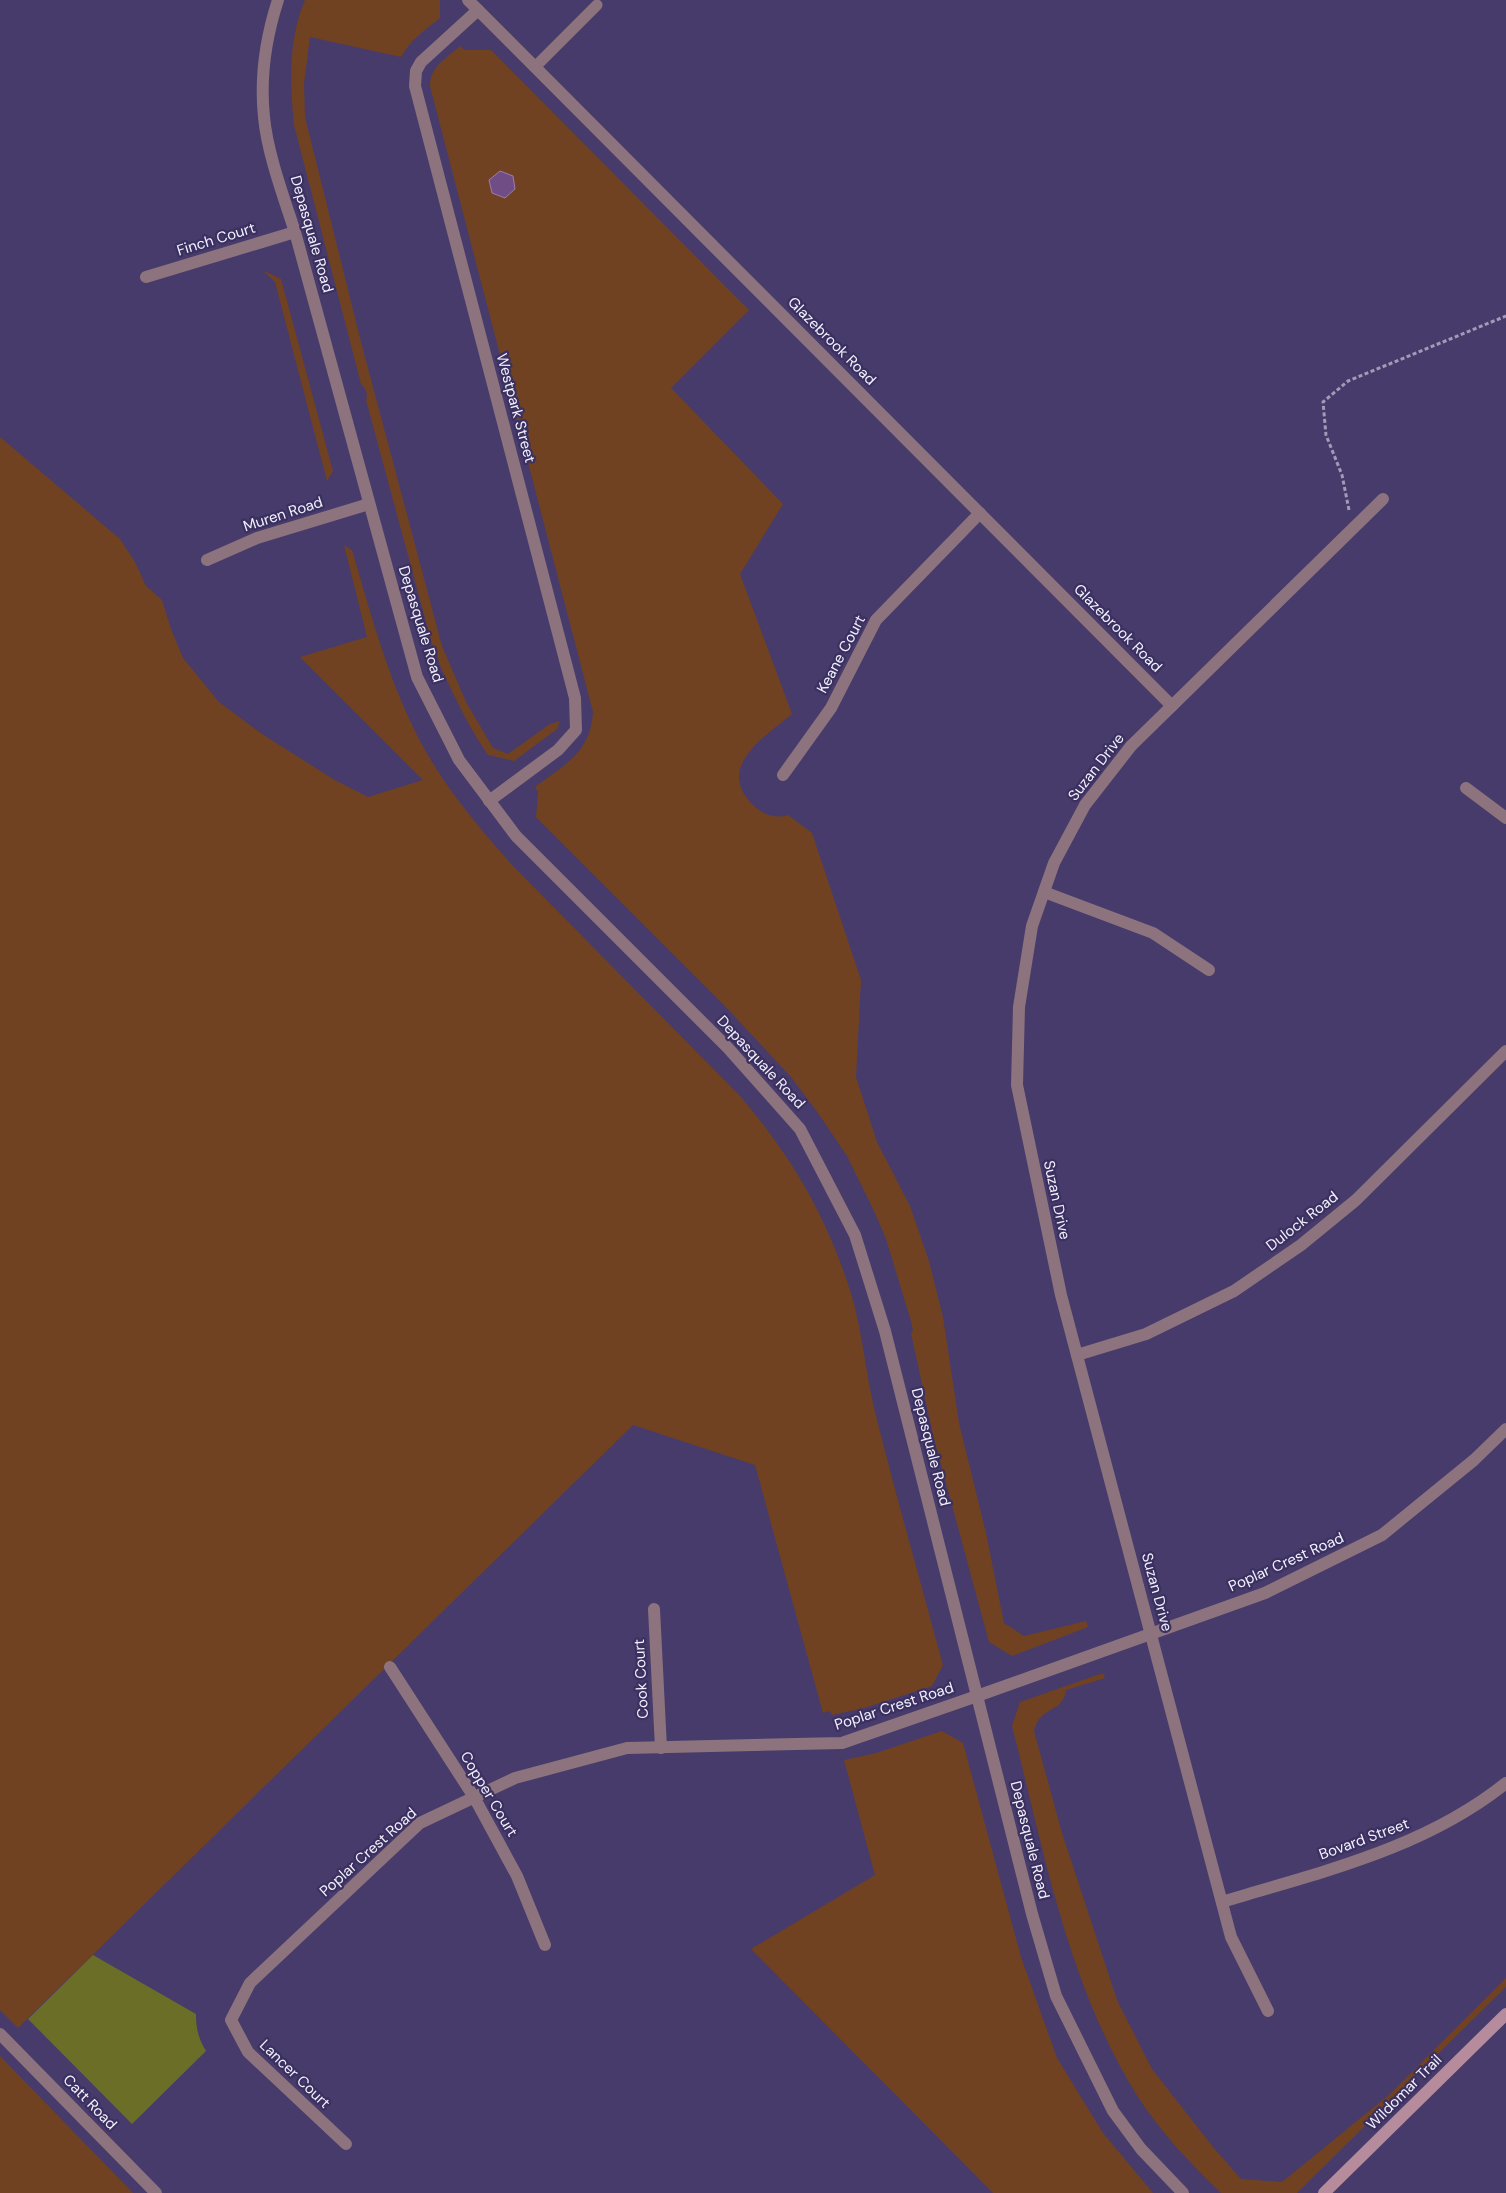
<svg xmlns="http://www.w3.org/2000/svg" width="1506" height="2193" viewBox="0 0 1506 2193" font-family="'DM Sans',sans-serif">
<rect width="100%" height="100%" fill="#463b6b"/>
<g fill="#714222">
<path d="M305,0H440V18C425,30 410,40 401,57L310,37L304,83L305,117L361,342L442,646L466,702L493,748L508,754L550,724L560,721L557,729L514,761L488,755C470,729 455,698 441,668C437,660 439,651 432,644L366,400C368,394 366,388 361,384L294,125C290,84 288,39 305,0Z"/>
<path d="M460,46L464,50H491L749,310L671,388L783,504L740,574L792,714C764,737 715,767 753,805C763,815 775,819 788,815L812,833L861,980L856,1077L877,1142L910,1206L929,1261L943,1317L959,1423L986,1533L1004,1623L1024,1636L1086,1621L1088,1627L1012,1656L989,1642L933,1435L911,1333L913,1330L911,1321L886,1239L875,1213L847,1156L818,1113L791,1077L724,1005L536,817L538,792L535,787C565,764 590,754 593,712L430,86C430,66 447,58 460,46Z"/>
<polygon points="262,270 281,279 333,471 327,481 275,282"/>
<path d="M0,437L120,539L135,562L146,586L162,600L171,629L183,658L219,702L262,734L333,779L368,797L423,780L300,657L367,637L344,545L352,550C375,628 396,710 443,779C464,810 489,839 514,867L741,1097C794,1160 829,1220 853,1300C863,1337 866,1375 875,1412C896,1496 920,1580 943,1665L932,1686L864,1708L832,1715L830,1711L823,1713L755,1465L633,1425L18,2028L0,2010Z"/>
<path d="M1103,1673L1105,1678L1066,1690C1063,1714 1040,1705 1034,1731L1062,1833L1117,2000L1152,2069L1213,2147L1241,2179L1282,2182L1390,2094L1506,1978V1987L1297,2193H1221C1191,2164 1161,2133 1138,2097C1068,1986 1044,1851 1012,1726L1020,1702Z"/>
<polygon points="942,1731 963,1743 1021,1957 1057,2058 1103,2133 1153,2193 993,2193 751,1949 875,1875 844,1760 876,1753"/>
<polygon points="0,2056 133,2193 0,2193"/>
</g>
<path fill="#6a6e27" d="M93,1955L196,2014C196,2028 198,2038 206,2051L132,2124L28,2019Z"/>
<polygon fill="#704e85" stroke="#9c7daf" points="500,171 513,176 515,189 505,198 492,193 489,180"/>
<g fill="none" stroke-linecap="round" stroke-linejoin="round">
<polyline stroke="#a19bb8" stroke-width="3" stroke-dasharray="4 2.5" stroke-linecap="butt" points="1349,510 1342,475 1326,435 1323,402 1348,381 1506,316"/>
<polyline stroke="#8d737e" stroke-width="11" points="535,67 597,5"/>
<g stroke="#8d737e" stroke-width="12">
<polyline points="468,0 1172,706"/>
<polyline points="478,10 421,62 416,71 415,86 575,698 576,730 558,750 489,801"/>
<polyline points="146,277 295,232"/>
<polyline points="207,560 257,538 369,504"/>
<polyline points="783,775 831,708 876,620 980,513"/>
<polyline points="1466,788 1506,818"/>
<polyline points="1044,892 1153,933 1209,970"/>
<polyline points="1077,1355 1146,1334 1234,1291 1301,1245 1356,1200 1506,1051"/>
<polyline points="654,1609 661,1748"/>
<polyline points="390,1667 474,1797 517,1876 545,1945"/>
<path d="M1222,1902C1320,1872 1424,1849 1506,1783"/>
<polyline points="1268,2011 1231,1937 1061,1295 1017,1085 1019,1007 1032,926 1054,863 1085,805 1131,746 1383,499"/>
<polyline points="0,2034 156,2193"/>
<polyline points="346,2144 248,2052 231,2020 250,1983 420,1823 515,1778 627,1748 842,1743 977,1696 1265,1593 1382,1535 1474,1460 1506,1429"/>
</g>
<path stroke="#8d737e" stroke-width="12" d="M278,0C266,37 260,79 264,117C267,152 284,198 295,232L417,677L459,760L516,836L728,1048L800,1129L855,1235L885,1331L1032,1914L1056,1996L1113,2111L1141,2149L1183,2193"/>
<polyline stroke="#b68c9d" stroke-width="12" points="1324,2193 1506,2014"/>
</g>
<g text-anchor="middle" stroke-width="4.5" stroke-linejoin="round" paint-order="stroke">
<g font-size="15" fill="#f2f1fd" stroke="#3b3060">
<text transform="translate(312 234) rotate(74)" y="5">Depasquale Road</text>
<text transform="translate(216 239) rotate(-17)" y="5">Finch Court</text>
<text transform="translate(832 341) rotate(45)" y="5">Glazebrook Road</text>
<text transform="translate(516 408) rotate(75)" y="5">Westpark Street</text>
<text transform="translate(283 514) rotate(-18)" y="5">Muren Road</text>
<text transform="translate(421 624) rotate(73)" y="5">Depasquale Road</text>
<text transform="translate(1118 628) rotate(45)" y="5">Glazebrook Road</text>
<text transform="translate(841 654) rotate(-62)" y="5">Keane Court</text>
<text transform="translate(1096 767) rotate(-52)" y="5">Suzan Drive</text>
<text transform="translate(761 1062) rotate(47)" y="5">Depasquale Road</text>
<text transform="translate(1057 1200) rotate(78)" y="5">Suzan Drive</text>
<text transform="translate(1302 1221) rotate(-38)" y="5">Dulock Road</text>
<text transform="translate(931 1447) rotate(76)" y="5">Depasquale Road</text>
<text transform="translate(1286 1562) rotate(-24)" y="5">Poplar Crest Road</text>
<text transform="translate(1157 1592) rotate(75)" y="5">Suzan Drive</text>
<text transform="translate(641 1679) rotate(-93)" y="5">Cook Court</text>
<text transform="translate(894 1706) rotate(-18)" y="5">Poplar Crest Road</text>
<text transform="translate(489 1794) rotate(59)" y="5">Copper Court</text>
<text transform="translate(1364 1839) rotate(-20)" y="5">Bovard Street</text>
<text transform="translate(1030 1840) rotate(76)" y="5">Depasquale Road</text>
<text transform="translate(368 1852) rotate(-42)" y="5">Poplar Crest Road</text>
<text transform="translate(295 2074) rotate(44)" y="5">Lancer Court</text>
<text transform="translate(1404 2092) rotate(-45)" y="5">Wildomar Trail</text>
<text transform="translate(90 2102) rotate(46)" y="5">Catt Road</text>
</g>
</g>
</svg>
